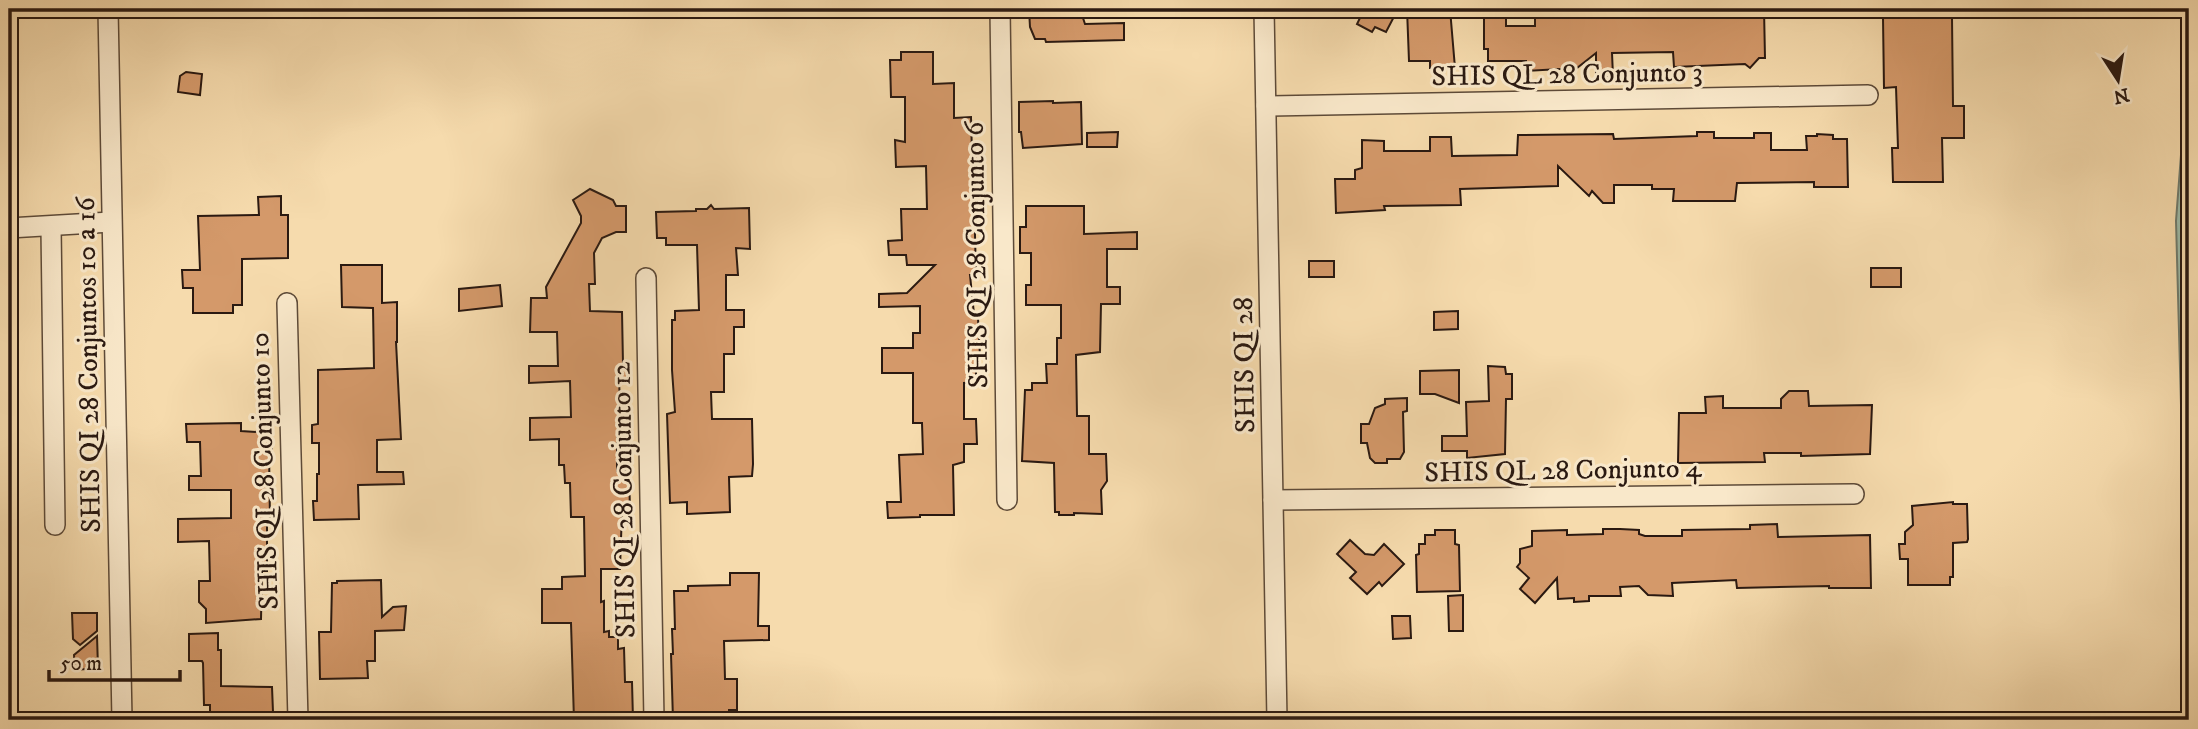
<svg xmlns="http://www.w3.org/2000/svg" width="2198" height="729" viewBox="0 0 2198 729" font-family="'IM FELL DW Pica',serif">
<rect width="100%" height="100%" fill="#f6dbad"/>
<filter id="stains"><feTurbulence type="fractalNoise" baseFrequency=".00286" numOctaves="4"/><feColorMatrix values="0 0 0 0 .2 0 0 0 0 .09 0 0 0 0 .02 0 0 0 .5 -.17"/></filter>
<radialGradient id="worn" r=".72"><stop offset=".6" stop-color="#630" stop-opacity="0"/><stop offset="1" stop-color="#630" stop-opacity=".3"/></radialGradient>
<polygon fill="#9dbba8" stroke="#6f7a6c" stroke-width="2" points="2189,49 2189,607 2186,589 2176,221"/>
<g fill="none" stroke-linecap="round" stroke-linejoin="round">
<polyline stroke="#646a5c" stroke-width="2" points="2189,138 2183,221 2189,446"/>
</g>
<g fill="#d4996a" stroke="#2a1911" stroke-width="2">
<polygon points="1029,9 1080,9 1085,24 1124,23 1124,40 1046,42 1045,39 1035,39 1030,27"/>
<polygon points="1343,9 1398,9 1386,32 1375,27 1372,32 1357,24 1360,18"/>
<polygon points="1407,9 1450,9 1455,68 1430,68 1430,61 1409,61"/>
<polygon points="1484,9 1506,9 1506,26 1535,26 1535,10 1654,9 1654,17 1702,16 1702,9 1764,9 1765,58 1759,58 1750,68 1745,64 1674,67 1673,52 1612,53 1613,76 1596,76 1596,53 1577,68 1526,71 1526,61 1488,61 1488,49 1484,49"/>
<polygon points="1883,18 1952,18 1953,106 1964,106 1964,138 1942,138 1943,182 1893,182 1892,148 1898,148 1896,87 1884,88"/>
<polygon points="901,52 933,52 933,84 954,83 954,118 971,117 972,154 976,154 974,195 976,275 970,275 974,314 975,318 978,318 980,356 976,356 976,382 964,383 964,419 976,419 977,444 964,444 964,462 953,465 954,515 920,515 920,517 888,518 887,502 901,502 899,455 923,454 922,423 913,423 913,373 882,373 882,348 913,348 913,333 920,333 920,306 879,307 879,294 907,293 935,265 907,265 906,255 889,255 888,241 902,240 901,209 927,209 926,166 896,167 895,140 905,142 905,97 891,97 890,60 901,60"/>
<polygon points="186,72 202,74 200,95 178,92 180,76"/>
<polygon points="1053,101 1053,103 1081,102 1082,144 1023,148 1021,132 1019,132 1019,102"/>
<polygon points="1118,132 1117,147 1087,147 1087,133"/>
<polygon points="1697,132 1714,132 1714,138 1754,138 1754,133 1771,133 1771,150 1807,150 1806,136 1817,136 1817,134 1833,135 1833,139 1847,139 1848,187 1814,187 1814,182 1737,183 1735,201 1673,201 1674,189 1652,189 1652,185 1614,185 1614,203 1603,203 1592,191 1589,196 1558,166 1558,186 1460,189 1461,205 1384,206 1385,210 1336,213 1335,179 1355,179 1355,170 1362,168 1362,140 1384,141 1384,151 1430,151 1430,137 1451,137 1452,156 1517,155 1518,135 1613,134 1614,139 1697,136"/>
<polygon points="590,189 613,200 616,206 626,206 626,232 616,232 602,238 594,253 595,284 589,284 590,311 622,312 623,364 628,364 628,381 619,382 622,436 617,437 617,471 629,471 630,510 622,510 620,569 601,569 601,602 604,601 604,632 609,631 609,637 618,637 618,649 624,648 625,682 632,682 633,720 574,720 571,623 542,623 542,589 562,589 562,577 585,576 584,517 571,517 570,483 565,483 564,465 559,465 559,439 530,440 530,418 571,417 570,381 529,383 529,366 558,366 557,332 530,332 531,298 547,298 546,287 581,223 581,216 573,200"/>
<polygon points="281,196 281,215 288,215 288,258 242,259 242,305 233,305 233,313 193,313 193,288 183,288 182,270 200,270 198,216 259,215 258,197"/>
<polygon points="711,205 714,209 749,208 750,249 736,248 738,275 726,275 726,310 744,310 744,327 734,327 734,354 724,354 724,392 711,392 712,419 752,419 753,464 752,476 729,477 730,512 687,514 687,502 670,503 667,414 675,412 672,370 672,320 675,320 675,311 699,310 697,245 666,245 666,238 657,238 656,212 696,211 696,209 707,209"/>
<polygon points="1026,206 1084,206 1084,234 1137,232 1137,249 1107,249 1107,287 1120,287 1120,304 1101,304 1100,352 1076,355 1077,416 1089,416 1089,454 1106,454 1107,481 1101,490 1102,514 1074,513 1074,515 1059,515 1059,512 1055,512 1054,463 1022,461 1025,390 1032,390 1032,383 1047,383 1046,364 1057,364 1057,338 1061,338 1061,305 1026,305 1026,285 1031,285 1031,253 1020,253 1020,227 1026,227"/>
<rect x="1309" y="261" width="25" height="16"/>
<polygon points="341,265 382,265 382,303 397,302 397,342 396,342 401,439 377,440 377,472 403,472 404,484 358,485 359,519 314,520 313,501 317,501 317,474 319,474 319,443 312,443 312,425 318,424 318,370 374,368 373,308 342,307"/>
<rect x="1871" y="268" width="30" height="19"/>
<polygon points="500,285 502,306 459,311 459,289"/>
<polygon points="1458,311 1458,329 1434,330 1434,312"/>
<polygon points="1488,366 1505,367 1506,374 1512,374 1512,399 1506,399 1505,454 1467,458 1467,451 1442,451 1442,436 1467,436 1466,402 1489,401"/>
<polygon points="1459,370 1459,403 1435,394 1420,394 1420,371"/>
<polygon points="1789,391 1808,391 1809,406 1872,405 1870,454 1801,456 1801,453 1764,453 1765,462 1678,463 1679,413 1706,413 1705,397 1723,396 1723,408 1781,408 1781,399"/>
<polygon points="1407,398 1407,411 1403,412 1404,452 1400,459 1387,459 1387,463 1375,463 1370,458 1367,443 1361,443 1361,424 1369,424 1375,408 1385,404 1385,399"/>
<polygon points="241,423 241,431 272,433 272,449 269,449 270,521 267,521 267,571 262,571 261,619 206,623 206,609 199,602 199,581 210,581 209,541 178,542 178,519 231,518 231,490 189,490 189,476 201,476 200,442 187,442 186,424"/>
<polygon points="1953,502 1953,504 1967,504 1968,539 1967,542 1953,543 1953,577 1950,577 1950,585 1908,585 1908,559 1900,559 1899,544 1905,544 1905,532 1913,525 1912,506"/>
<polygon points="1777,524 1778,537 1870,535 1871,588 1829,588 1829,586 1737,588 1736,580 1672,583 1673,596 1648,595 1639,586 1620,587 1621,596 1589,596 1589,601 1574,602 1574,598 1558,599 1557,578 1535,603 1520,589 1529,578 1517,567 1520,563 1520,549 1532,546 1532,531 1567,530 1567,535 1603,534 1603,529 1620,529 1639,530 1639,534 1645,536 1682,536 1682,530 1750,529 1750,525"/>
<polygon points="1435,530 1455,530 1455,544 1459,545 1460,591 1417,592 1416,555 1419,554 1419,544 1425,544 1425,535 1435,535"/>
<polygon points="1350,540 1365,554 1374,555 1384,544 1404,564 1382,586 1379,582 1367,594 1350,578 1356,572 1337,554"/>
<polygon points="730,573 759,573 758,626 769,626 769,640 724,641 725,679 737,679 737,710 729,710 729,720 673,720 671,654 673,654 672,629 675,629 674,591 688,591 688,586 730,585"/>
<polygon points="381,580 382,617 393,607 406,606 404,630 375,631 375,661 367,661 368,678 320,679 319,632 331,632 332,583 337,583 337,581"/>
<polygon points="1463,595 1463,631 1449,631 1448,596"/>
<polygon points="72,613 97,613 97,631 80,645 73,639"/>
<polygon points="1392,616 1410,616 1411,638 1393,639"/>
<polygon points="218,633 218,650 221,650 221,686 272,687 273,712 269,712 269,720 210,720 210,705 204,705 203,663 202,661 189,661 189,634"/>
<polygon points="97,636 98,668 75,670 74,655"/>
</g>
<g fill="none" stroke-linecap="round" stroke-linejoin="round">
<g stroke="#5d4a38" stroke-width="22">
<g id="street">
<polyline points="108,9 122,720"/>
<polyline points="1000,9 1007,500"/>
<polyline points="1264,9 1277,720"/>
<polyline points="1266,106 1868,95"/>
<polyline points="51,227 55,525"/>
<polyline points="9,228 111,222"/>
<polyline points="646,278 654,720"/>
<polyline points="287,303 298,720"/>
<polyline points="1273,500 1854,494"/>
</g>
</g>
<use href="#street" stroke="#f9e8ca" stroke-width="19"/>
</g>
<g text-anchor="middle" stroke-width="6" stroke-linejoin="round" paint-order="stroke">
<g font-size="28" fill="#2a1911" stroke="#f9e8ca">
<text transform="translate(1567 73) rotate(-1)" y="10">SHIS QL 28 Conjunto 3</text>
<text transform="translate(975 255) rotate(-91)" y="10">SHIS QI 28 Conjunto 6</text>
<text transform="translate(87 365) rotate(-91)" y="10">SHIS QI 28 Conjuntos 10 a 16</text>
<text transform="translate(1243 365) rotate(-91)" y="10">SHIS QI 28</text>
<text transform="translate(1563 469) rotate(-1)" y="10">SHIS QL 28 Conjunto 4</text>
<text transform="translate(263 471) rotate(-92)" y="10">SHIS QI 28 Conjunto 10</text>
<text transform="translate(622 500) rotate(-91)" y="10">SHIS QI 28 Conjunto 12</text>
</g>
</g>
<rect width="2198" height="729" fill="none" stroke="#f6dbad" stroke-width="35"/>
<rect x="10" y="10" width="2177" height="708" fill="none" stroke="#2a1911" stroke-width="3.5"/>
<rect x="18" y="18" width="2163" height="694" fill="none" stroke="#2a1911" stroke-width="2"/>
<g transform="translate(2118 80) rotate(168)" stroke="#f9e8ca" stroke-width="5" paint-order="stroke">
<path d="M0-5L12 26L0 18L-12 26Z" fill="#2a1911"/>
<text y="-10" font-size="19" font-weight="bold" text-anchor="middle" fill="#2a1911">N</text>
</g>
<path d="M49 670v10h131v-10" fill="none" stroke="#2a1911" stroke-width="3.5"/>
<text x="60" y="670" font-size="21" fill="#2a1911" stroke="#f9e8ca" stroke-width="5" paint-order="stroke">50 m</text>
<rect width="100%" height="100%" filter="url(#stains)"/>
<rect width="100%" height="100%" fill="url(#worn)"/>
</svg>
